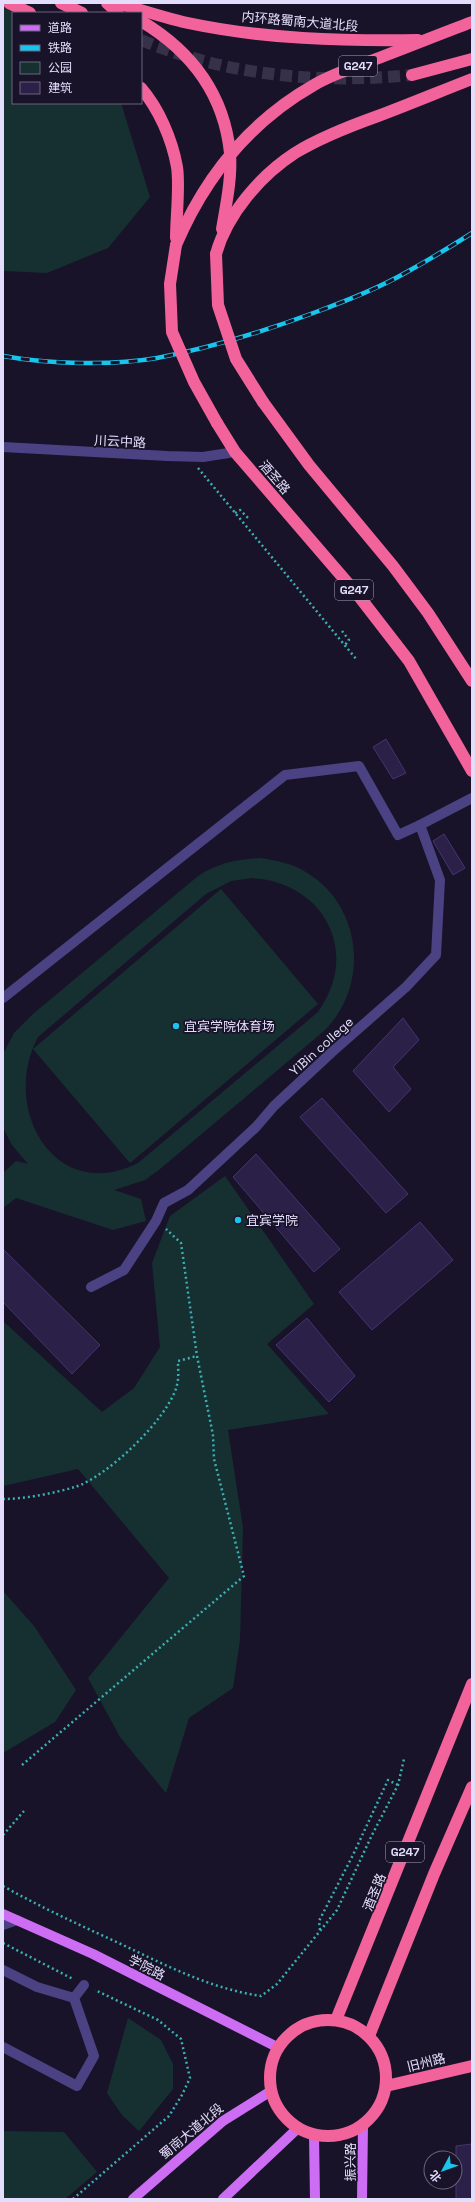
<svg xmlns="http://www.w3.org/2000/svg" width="475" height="2202" viewBox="0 0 475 2202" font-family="'Space Grotesk','Noto Sans SC',sans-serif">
<rect width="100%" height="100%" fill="#181328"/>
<g fill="#163032" fill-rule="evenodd">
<polygon points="3,3 28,13 13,13 13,103 121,103 150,197 108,248 47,273 3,271"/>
<path d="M261,858C273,860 283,862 294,866C360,894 374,981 324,1031L160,1169L145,1180L114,1190L141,1199L146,1221L113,1230L16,1198L3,1208V1173L16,1161L28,1164L12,1145L3,1128V1054L14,1033L33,1014L198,876C218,863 238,859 261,858ZM252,878C324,882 361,952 318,1012L138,1163C55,1205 0,1109 38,1037L206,894L231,881Z"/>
<polygon points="221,889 318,1004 130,1163 33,1049"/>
<polygon points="225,1176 314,1304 267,1344 329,1414 228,1430 243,1528 240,1640 233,1688 189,1718 166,1793 120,1737 88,1678 169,1578 78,1469 3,1486 3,1321 102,1412 134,1388 160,1347 152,1263 170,1216"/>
<polygon points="3,1591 34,1626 76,1690 55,1722 3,1753"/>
<polygon points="128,2018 161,2040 173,2064 173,2089 139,2131 122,2115 107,2093"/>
<polygon points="3,2131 64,2132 97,2172 65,2199 3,2199"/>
</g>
<g fill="#2b2048" stroke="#453472">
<polygon points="386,739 406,773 393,779 373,747"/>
<polygon points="444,834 465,868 453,875 433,841"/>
<polygon points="403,1018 419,1040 393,1067 411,1089 389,1112 353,1071"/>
<polygon points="322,1098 408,1194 386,1213 300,1117"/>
<polygon points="256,1154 340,1249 314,1272 233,1177"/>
<polygon points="420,1222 453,1260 372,1330 339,1292"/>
<polygon points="3,1249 100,1345 72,1374 3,1302"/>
<polygon points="307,1318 355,1376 329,1402 276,1345"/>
<polygon points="472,2144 472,2199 456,2199 456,2146"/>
</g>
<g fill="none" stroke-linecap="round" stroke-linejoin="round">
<path stroke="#363148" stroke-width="12" stroke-dasharray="12 6" stroke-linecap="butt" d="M141,40C228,76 320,84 412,75"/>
<g stroke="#3bafb2" stroke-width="2.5" stroke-dasharray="2 3" stroke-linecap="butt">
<polyline points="198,468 357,660"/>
<polyline points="235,513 240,510 249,519"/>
<polyline points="342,631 349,640 345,645"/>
<path d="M3,1499C26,1499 54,1493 75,1487C107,1477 169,1418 177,1385C179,1378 178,1369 178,1361L197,1356"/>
<polyline points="22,1765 244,1576 214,1459 213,1435 197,1356 181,1243 166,1229"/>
<polyline points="3,1835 24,1811"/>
<path d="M3,1886C42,1908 82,1926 123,1945C167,1966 212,1989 261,1996L277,1984L337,1910L372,1835L398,1785L404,1759"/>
<polyline points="320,1930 319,1921 353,1855 388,1780 398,1785"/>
<polyline points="3,1943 73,1979"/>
<polyline points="73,2199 169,2116 182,2095 190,2078 181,2039 158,2020 95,1990"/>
</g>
<g stroke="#4a4283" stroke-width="10">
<polyline points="3,447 167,456 203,457 235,452"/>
<polyline points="3,998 285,775 359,766 398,835 420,825"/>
<polyline points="91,1287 124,1270 156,1221 164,1203 188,1190 256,1127 274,1106 332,1052 406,987 436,955 440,880 420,825 472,798"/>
<polyline points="3,1925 17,1920"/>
<polyline points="3,1970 37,1987 74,1998 84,1985"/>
<polyline points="3,2047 77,2086 94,2056 74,1998"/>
</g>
<g stroke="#cc6df3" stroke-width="10">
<polyline points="3,1914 93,1954 277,2047"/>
<polyline points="314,2135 315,2199"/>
<polyline points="133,2199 223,2121 271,2091"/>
<polyline points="223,2199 298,2128"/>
<polyline points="362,2199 363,2125"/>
</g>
<g stroke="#f2629b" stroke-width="12">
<polyline points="9,3 30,13"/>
<polyline points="61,3 82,13"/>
<polyline points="107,3 118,13"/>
<path d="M118,3C141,10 165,18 188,23C263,39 342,41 418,40"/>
<path d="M141,21C191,51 224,94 230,153C232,178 226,205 222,229"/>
<polyline points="412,75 472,59"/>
<path d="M141,88C159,109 172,139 177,167C180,186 176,218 176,238"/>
<path d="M176,245C205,177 249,122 314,85C333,74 355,67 376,59C408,47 440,34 472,22"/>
<path d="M216,254C227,214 261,175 295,153C321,137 350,126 378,116C410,104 441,91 472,79"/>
<polyline points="263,402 309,465 393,566 428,613 472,681"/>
<polyline points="217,423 235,452 358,595 409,661 472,771"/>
<circle cx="328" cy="2078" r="58"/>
<polyline points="336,2020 472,1684"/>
<polyline points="369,2036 434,1874 472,1787"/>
<polyline points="386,2086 472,2066"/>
</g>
<g stroke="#19c5ec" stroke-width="4.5">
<path id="rail" d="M3,356C48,364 111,366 157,358C211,348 265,331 316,312C346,301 377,289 405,273C427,261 450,247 472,233"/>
</g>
<use href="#rail" stroke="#181328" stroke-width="3" stroke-dasharray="9" stroke-linecap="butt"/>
<g stroke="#f2629b" stroke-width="12">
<polyline points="176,245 170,284 172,332 194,382 217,423"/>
<polyline points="216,254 218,305 236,359 263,402"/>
</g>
</g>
<g fill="#19c5ec" stroke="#181328" stroke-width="1.5">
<circle cx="176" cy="1026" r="4"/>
<circle cx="238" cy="1220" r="4"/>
</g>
<g text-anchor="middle" stroke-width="3.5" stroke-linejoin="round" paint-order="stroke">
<g fill="#181328" stroke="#a6a0bc" stroke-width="1">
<rect x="339" y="56" width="38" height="20" rx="3"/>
<rect x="335" y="580" width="38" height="20" rx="3"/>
<rect x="386" y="1842" width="38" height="20" rx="3"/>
</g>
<g font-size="12" font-weight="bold" fill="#e3ddfc">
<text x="358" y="70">G247</text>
<text x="354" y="594">G247</text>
<text x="405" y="1856">G247</text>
</g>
<g font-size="13" fill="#e3ddfc" stroke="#181328">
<text transform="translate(300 21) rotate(5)" y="5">内环路蜀南大道北段</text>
<text transform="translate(120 441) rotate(3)" y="5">川云中路</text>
<text transform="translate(275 477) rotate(49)" y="5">酒圣路</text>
<text transform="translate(321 1046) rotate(-42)" y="5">YiBin college</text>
<text transform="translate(374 1892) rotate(-68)" y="5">酒圣路</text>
<text transform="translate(147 1967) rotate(27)" y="5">学院路</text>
<text transform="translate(426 2062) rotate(-14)" y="5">旧州路</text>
<text transform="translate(191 2131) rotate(-40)" y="5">蜀南大道北段</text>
<text transform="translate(350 2162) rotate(-90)" y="5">振兴路</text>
</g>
<g font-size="13" fill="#e3ddfc" stroke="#181328" text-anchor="start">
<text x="184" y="1031">宜宾学院体育场</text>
<text x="246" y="1225">宜宾学院</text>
</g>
</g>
<rect width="475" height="2202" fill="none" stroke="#e3ddfc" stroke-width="8"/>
<rect x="12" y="12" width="130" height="92" fill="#181328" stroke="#69647d"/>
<rect x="20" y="25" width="20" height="6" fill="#cc6df3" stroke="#69647d"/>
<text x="48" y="32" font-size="12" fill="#e3ddfc">道路</text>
<rect x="20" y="45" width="20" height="6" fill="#19c5ec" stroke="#69647d"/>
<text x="48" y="52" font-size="12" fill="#e3ddfc">铁路</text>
<rect x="20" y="62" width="20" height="12" fill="#163032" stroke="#69647d"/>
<text x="48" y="72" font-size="12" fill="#e3ddfc">公园</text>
<rect x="20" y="82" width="20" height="12" fill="#2b2048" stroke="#69647d"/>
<text x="48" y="92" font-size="12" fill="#e3ddfc">建筑</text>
<g transform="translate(443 2170) rotate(229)"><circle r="19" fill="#181328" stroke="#69647d"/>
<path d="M0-3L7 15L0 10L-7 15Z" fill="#19c5ec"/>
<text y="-6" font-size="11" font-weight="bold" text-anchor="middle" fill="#e3ddfc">北</text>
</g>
</svg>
